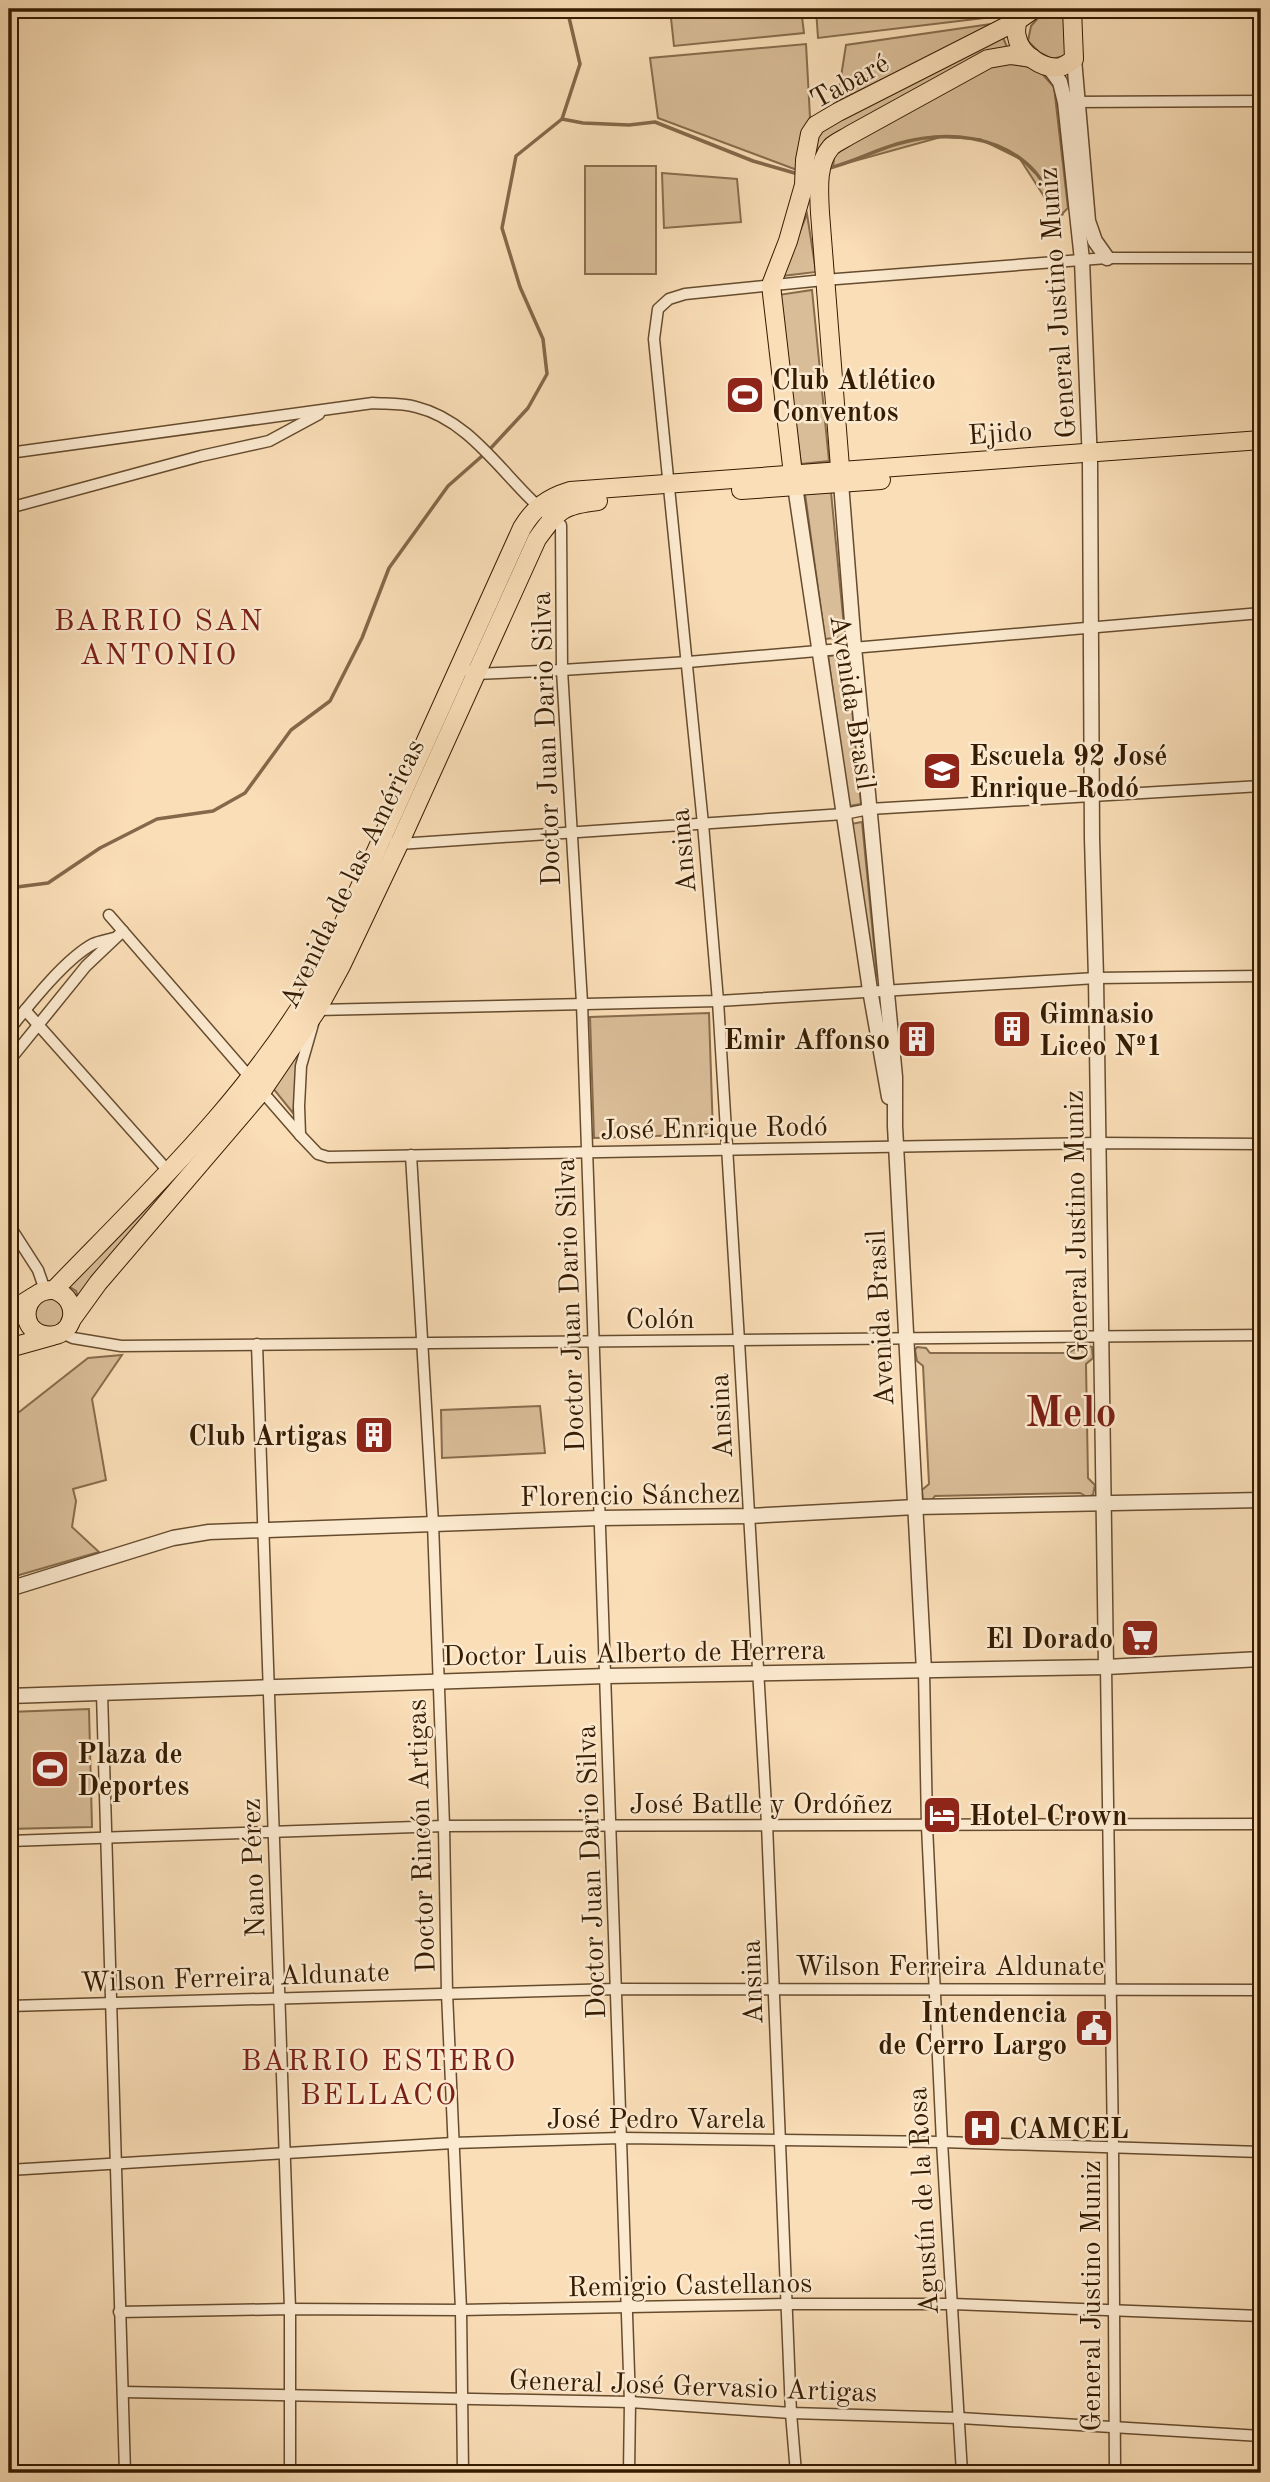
<svg xmlns="http://www.w3.org/2000/svg" width="1270" height="2482" viewBox="0 0 1270 2482" font-family="'Old Standard TT',serif">
<rect width="100%" height="100%" fill="#fadeb7"/>
<filter id="stains"><feTurbulence type="fractalNoise" baseFrequency=".00286" numOctaves="4"/><feColorMatrix values="0 0 0 0 .2 0 0 0 0 .09 0 0 0 0 .02 0 0 0 .5 -.17"/></filter>
<radialGradient id="worn" r=".72"><stop offset=".6" stop-color="#630" stop-opacity="0"/><stop offset="1" stop-color="#630" stop-opacity=".3"/></radialGradient>
<g fill="#d9bd98" stroke="#876c4c" stroke-width="2">
<polygon points="670,9 801,9 804,33 674,46"/>
<polygon points="816,9 1015,9 1009,15 818,38"/>
<polygon points="1046,9 1066,9 1068,55 1052,59 1039,52 1028,41 1031,26"/>
<polygon points="998,23 837,102 846,45"/>
<polygon points="1002,35 1007,47 915,92 826,139 810,159 817,130"/>
<polygon points="806,44 810,117 797,160 797,170 658,118 650,58"/>
<polygon points="1006,63 1037,68 1054,87 1068,208 1062,214 1056,215 1020,159 980,139 941,137 833,167 835,150 984,67"/>
<rect x="585" y="166" width="71" height="108"/>
<polygon points="662,173 737,179 741,222 664,228"/>
<polygon points="807,214 816,272 782,276"/>
<polygon points="812,290 829,461 801,464 778,295"/>
<polygon points="831,492 845,637 825,639 805,494"/>
<polygon points="847,654 861,804 849,806 828,656"/>
<polygon points="862,822 877,976 872,977 851,824"/>
<polygon points="709,1013 713,1134 594,1138 590,1017"/>
<polygon points="305,1035 293,1113 272,1087"/>
<polygon points="250,1083 255,1089 80,1302 76,1291 65,1284"/>
<polygon points="47,1295 65,1304 62,1326 39,1328 32,1312"/>
<polygon points="1084,1344 1092,1347 1093,1358 1086,1364 1088,1478 1095,1485 1093,1495 1087,1497 1080,1493 935,1496 931,1501 923,1500 922,1490 929,1484 923,1366 917,1361 915,1350 917,1347 926,1348 930,1353 1068,1353"/>
<polygon points="122,1355 92,1399 106,1480 73,1489 76,1501 72,1527 99,1552 9,1578 9,1420 88,1358"/>
<polygon points="540,1406 545,1453 442,1458 441,1410"/>
<polygon points="89,1709 92,1827 9,1829 9,1712"/>
</g>
<g fill="none" stroke-linecap="round" stroke-linejoin="round">
<g stroke="#836849" stroke-width="3.5">
<polyline points="562,119 583,123 629,125 655,122 753,161 798,174"/>
<path d="M826,169C851,163 873,151 897,144C945,130 1002,134 1036,173C1046,185 1054,201 1062,214"/>
<polyline points="9,888 48,883 100,848 157,819 213,811 245,793 291,730 330,701 362,638 389,568 448,486 490,449 528,408 547,374 543,339 520,287 502,228 516,156 562,119 580,64 567,9"/>
</g>
<g stroke="#664c2e" stroke-width="13">
<g id="minor">
<polyline points="1072,102 1261,101"/>
<path d="M9,453L373,403C387,404 402,403 416,407C478,422 510,490 561,525L562,670L582,1003L630,2402L629,2473"/>
<polyline points="9,508 201,456 269,441 319,414"/>
<polyline points="458,666 475,674 562,670 688,662 1261,613"/>
<polyline points="395,842 399,844 844,814 869,809 1261,786"/>
<polyline points="109,915 300,1135 318,1154 328,1157 1097,1143 1261,1144"/>
<polyline points="25,1010 169,1172"/>
<polyline points="316,1010 718,1001 1096,978 1261,976"/>
<path d="M9,1030C29,1005 65,959 93,944C99,941 107,940 114,938"/>
<polyline points="9,1061 86,966 123,931"/>
<polyline points="300,1135 299,1106 301,1066 313,1024"/>
<polyline points="411,1155 433,1523 444,1826 447,1993 461,2310 463,2473"/>
<polyline points="9,1225 38,1270 45,1290"/>
<polyline points="62,1333 73,1338 121,1346 1261,1335"/>
<polyline points="257,1344 290,2309 290,2473"/>
<polyline points="1106,1667 1113,2146 1115,2473"/>
<polyline points="924,1671 927,1826 942,2142 962,2473"/>
<polyline points="102,1693 125,2473"/>
<polyline points="9,1841 444,1826 1261,1824"/>
<polyline points="9,2006 616,1989 1261,1990"/>
<polyline points="9,2170 453,2143 621,2138 942,2142 1261,2152"/>
<polyline points="119,2312 290,2309 461,2310 787,2304 952,2304 1261,2316"/>
<polyline points="123,2392 630,2402 791,2413 960,2418 1261,2436"/>
<polyline points="796,2473 791,2413 767,1824 739,1341 718,1001 703,824 654,339 658,309 669,299 685,294 824,280 1107,258 1261,258"/>
</g>
</g>
<g stroke="#664c2e" stroke-width="17">
<g id="tertiary">
<polyline points="1074,59 1088,221 1095,241 1107,258"/>
<polyline points="1049,67 1060,82 1065,102 1082,260 1090,463 1092,838 1096,978 1106,1667"/>
<polyline points="841,483 854,647 895,1077 895,1126 924,1671"/>
<polyline points="795,486 870,990 889,1097"/>
<polyline points="9,1589 173,1538 209,1532 600,1518 749,1516 916,1507 1261,1500"/>
<polyline points="9,1696 606,1676 1106,1667 1261,1659"/>
</g>
</g>
<g stroke="#351b00" stroke-width="20">
<g id="primary">
<path d="M1017,21C1017,26 1015,32 1017,37C1020,54 1043,70 1060,67C1065,66 1070,62 1074,59L1072,9"/>
<path d="M841,480L820,213C819,192 816,164 831,147C836,142 844,139 850,135L988,59L1011,55L1032,58"/>
<polyline points="794,483 771,285 788,241 804,185 805,160 810,134 816,125 838,112 1017,21 1034,9"/>
<polyline points="741,490 881,480"/>
<path d="M54,1290C84,1300 74,1341 45,1335C16,1330 23,1288 54,1290C150,1191 254,1093 322,971L522,528C534,508 547,498 570,491L1261,440"/>
<polyline points="9,1312 33,1297"/>
<path d="M72,1319L98,1283L262,1091L317,1010L341,966L399,844L537,539C558,510 562,505 598,501"/>
<polyline points="9,1348 52,1336"/>
</g>
</g>
<use href="#minor" stroke="#fcead0" stroke-width="10"/>
<use href="#tertiary" stroke="#fcead0" stroke-width="14"/>
<use href="#primary" stroke="#fadeb7" stroke-width="18"/>
</g>
<defs>
<g id="stadium-square" transform="scale(2.0125)"><rect x="-9" y="-9" width="18" height="18" rx="4" fill="#8f2418" stroke="#fcead0"/><path d="M0-5a6.5 5 0 1 0 0 10a6.5 5 0 1 0 0-10ZM-3.5-1.8h7v3.6h-7Z" fill="#fff"/></g>
<g id="school-square" transform="scale(2.0125)"><rect x="-9" y="-9" width="18" height="18" rx="4" fill="#8f2418" stroke="#fcead0"/><path d="M0-5L7-2L0 1L-7-2ZM-4 1L0 2.5L4 1V4Q0 6-4 4Z" fill="#fff"/></g>
<g id="building-square" transform="scale(2.0125)"><rect x="-9" y="-9" width="18" height="18" rx="4" fill="#8f2418" stroke="#fcead0"/><path d="M-4-6H4V6H1V3H-1V6H-4ZM-2.5-4.3h1.7v1.8h-1.7ZM.8-4.3h1.7v1.8H.8ZM-2.5-1h1.7V.8h-1.7ZM.8-1h1.7V.8H.8Z" fill="#fff"/></g>
<g id="supermarket-square" transform="scale(2.0125)"><rect x="-9" y="-9" width="18" height="18" rx="4" fill="#8f2418" stroke="#fcead0"/><path d="M-6-5.5h2.5l.6 2H6L4.5 2H-2.5L-4.4-4H-6ZM-1.5 3.2a1.3 1.3 0 1 0 .1 0ZM3 3.2a1.3 1.3 0 1 0 .1 0Z" fill="#fff"/></g>
<g id="hotel-square" transform="scale(2.0125)"><rect x="-9" y="-9" width="18" height="18" rx="4" fill="#8f2418" stroke="#fcead0"/><path d="M-6-4.5h1.5V1H6V5H4.5V3h-9V5H-6ZM-4 0a1.8 1.8 0 1 1 3.6 0ZM.5 0V-2.5h3Q6-2.5 6 0Z" fill="#fff"/></g>
<g id="civic-square" transform="scale(2.0125)"><rect x="-9" y="-9" width="18" height="18" rx="4" fill="#8f2418" stroke="#fcead0"/><path d="M-.6-6.5H3V-4.5H.6V-3L4-1V1h2V6H-6V1h2V-1L-.6-3ZM-1.2 2.5V6h2.4V2.5Z" fill="#fff"/></g>
<g id="hospital-square" transform="scale(2.0125)"><rect x="-9" y="-9" width="18" height="18" rx="4" fill="#8f2418" stroke="#fcead0"/><path d="M-5-5h3v3.5h4V-5h3V5h-3V1.5h-4V5h-3Z" fill="#fff"/></g>
</defs>
<g fill-rule="evenodd">
<use href="#stadium-square" x="745" y="395"/>
<use href="#school-square" x="942" y="771"/>
<use href="#building-square" x="1012" y="1029"/>
<use href="#building-square" x="917" y="1039"/>
<use href="#building-square" x="374" y="1435"/>
<use href="#supermarket-square" x="1140" y="1638"/>
<use href="#stadium-square" x="50" y="1769"/>
<use href="#hotel-square" x="942" y="1815"/>
<use href="#civic-square" x="1094" y="2028"/>
<use href="#hospital-square" x="982" y="2128"/>
</g>
<g text-anchor="middle" stroke-width="5" stroke-linejoin="round" paint-order="stroke">
<g font-size="28" fill="#351b00" stroke="#fcead0">
<text transform="translate(849 80) rotate(-29)" y="10">Tabaré</text>
<text transform="translate(1056 303) rotate(-94)" y="10">General Justino Muniz</text>
<text transform="translate(1000 432) rotate(-4)" y="10">Ejido</text>
<text transform="translate(854 702) rotate(81)" y="10">Avenida Brasil</text>
<text transform="translate(545 739) rotate(-92)" y="10">Doctor Juan Dario Silva</text>
<text transform="translate(682 851) rotate(-95)" y="10">Ansina</text>
<text transform="translate(351 873) rotate(-64)" y="10">Avenida de las Américas</text>
<text transform="translate(714 1127) rotate(-1)" y="10">José Enrique Rodó</text>
<text transform="translate(1075 1226) rotate(-91)" y="10">General Justino Muniz</text>
<text transform="translate(569 1305) rotate(-92)" y="10">Doctor Juan Dario Silva</text>
<text x="660" y="1328">Colón</text>
<text transform="translate(879 1318) rotate(-93)" y="10">Avenida Brasil</text>
<text transform="translate(720 1416) rotate(-93)" y="10">Ansina</text>
<text transform="translate(630 1494) rotate(-1)" y="10">Florencio Sánchez</text>
<text transform="translate(634 1652) rotate(-1)" y="10">Doctor Luis Alberto de Herrera</text>
<text x="761" y="1813">José Batlle y Ordóñez</text>
<text transform="translate(420 1836) rotate(-92)" y="10">Doctor Rincón Artigas</text>
<text transform="translate(252 1868) rotate(-92)" y="10">Nano Pérez</text>
<text transform="translate(590 1872) rotate(-92)" y="10">Doctor Juan Dario Silva</text>
<text x="950" y="1975">Wilson Ferreira Aldunate</text>
<text transform="translate(235 1976) rotate(-2)" y="10">Wilson Ferreira Aldunate</text>
<text transform="translate(751 1982) rotate(-92)" y="10">Ansina</text>
<text x="656" y="2128">José Pedro Varela</text>
<text transform="translate(922 2201) rotate(-93)" y="10">Agustín de la Rosa</text>
<text transform="translate(690 2284) rotate(-1)" y="10">Remigio Castellanos</text>
<text transform="translate(1090 2296) rotate(-90)" y="10">General Justino Muniz</text>
<text transform="translate(693 2385) rotate(2)" y="10">General José Gervasio Artigas</text>
</g>
<g font-size="28" font-weight="bold" fill="#351b00" stroke="#fcead0" text-anchor="start">
<text x="772" y="389">Club Atlético<tspan x="772" dy="32">Conventos</tspan></text>
<text x="969" y="765">Escuela 92 José<tspan x="969" dy="32">Enrique Rodó</tspan></text>
<text x="1039" y="1023">Gimnasio<tspan x="1039" dy="32">Liceo Nº1</tspan></text>
<text x="890" y="1049" text-anchor="end">Emir Affonso</text>
<text x="347" y="1445" text-anchor="end">Club Artigas</text>
<text x="1113" y="1648" text-anchor="end">El Dorado</text>
<text x="77" y="1763">Plaza de<tspan x="77" dy="32">Deportes</tspan></text>
<text x="969" y="1825">Hotel Crown</text>
<text x="1067" y="2022" text-anchor="end">Intendencia<tspan x="1067" dy="32">de Cerro Largo</tspan></text>
<text x="1009" y="2138">CAMCEL</text>
</g>
<g font-size="30" letter-spacing="2" fill="#7a1f14" stroke="#fcead0">
<text x="159" y="630">BARRIO SAN<tspan x="159" dy="34">ANTONIO</tspan></text>
<text x="379" y="2070">BARRIO ESTERO<tspan x="379" dy="34">BELLACO</tspan></text>
</g>
<g font-size="42" font-weight="bold" fill="#7a1f14" stroke="#fcead0">
<text x="1071" y="1426">Melo</text>
</g>
</g>
<rect width="1270" height="2482" fill="none" stroke="#fadeb7" stroke-width="35"/>
<rect x="10" y="10" width="1249" height="2461" fill="none" stroke="#351b00" stroke-width="3.5"/>
<rect x="18" y="18" width="1235" height="2447" fill="none" stroke="#351b00" stroke-width="2"/>
<rect width="100%" height="100%" filter="url(#stains)"/>
<rect width="100%" height="100%" fill="url(#worn)"/>
</svg>
